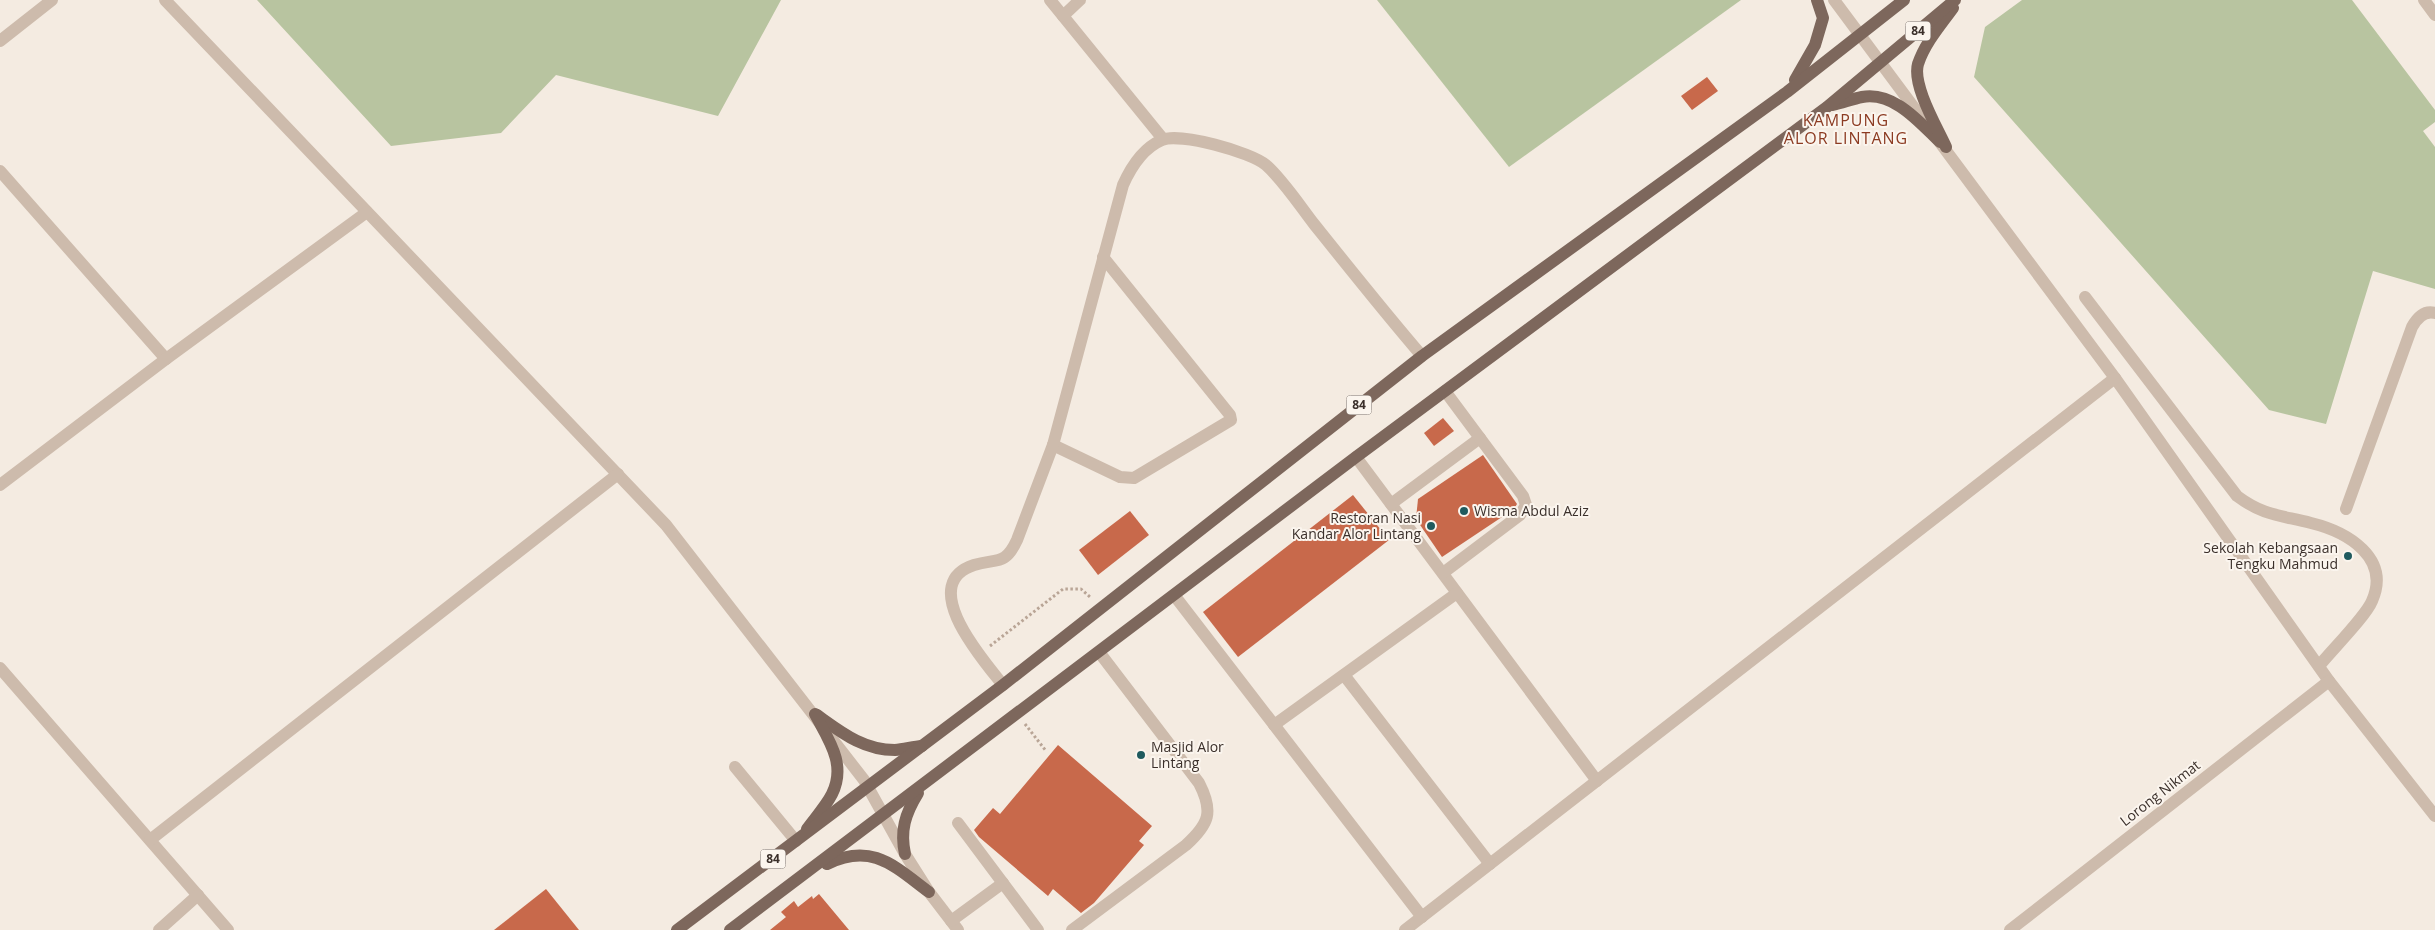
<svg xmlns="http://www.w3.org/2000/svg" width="2435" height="930" viewBox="0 0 2435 930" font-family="'Open Sans',sans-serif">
<rect width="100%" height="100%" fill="#f4ebe1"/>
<g fill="#b8c4a0">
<polygon points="257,0 781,0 718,116 556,75 501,133 391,146"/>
<polygon points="1377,0 1741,0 1509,167"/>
<polygon points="2022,0 2352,0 2435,110 2435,122 2423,131 2435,147 2435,289 2373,271 2326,424 2269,410 1974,77 1985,27"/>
</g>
<g fill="#c8694b">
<polygon points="1707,77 1718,91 1692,110 1681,96"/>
<polygon points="1443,418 1454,431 1434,446 1424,433"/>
<polygon points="1483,455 1517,504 1514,509 1442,557 1416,519 1418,499"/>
<polygon points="1353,495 1389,540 1238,657 1203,612"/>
<polygon points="1130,511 1149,535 1098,575 1079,550"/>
<polygon points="1058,745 1152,826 1139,841 1144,845 1094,903 1081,913 1053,889 1048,896 979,837 974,830 993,808 1000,814"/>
<polygon points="546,889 579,930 494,930"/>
<polygon points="819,894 849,930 770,930 786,917 781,912 794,901 798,907 812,896 813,899"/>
</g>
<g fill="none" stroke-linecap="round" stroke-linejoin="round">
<g stroke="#b9a596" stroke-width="3" stroke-dasharray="2.5 2.5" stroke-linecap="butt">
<polyline points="990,646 1063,589 1081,589 1090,597"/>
<polyline points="1025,724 1046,751"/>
</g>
<g stroke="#cdbbac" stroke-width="12">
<polyline points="165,0 666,525 864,780 905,854 929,892 958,930"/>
<polyline points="1050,0 1163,139"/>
<polyline points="1834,0 2115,378 2329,681 2435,816"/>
<polyline points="2424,0 2435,15"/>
<polyline points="1063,16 1080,0"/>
<polyline points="0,41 52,0"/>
<polyline points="0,171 166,359"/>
<path d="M2085,297L2237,496C2264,516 2280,515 2311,523C2348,532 2391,558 2372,601C2366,616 2331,651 2319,666"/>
<polyline points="1053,445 1120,477 1134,478 1231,420 1230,415 1103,257"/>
<polyline points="1356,457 1597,781"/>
<polyline points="0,485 166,359 367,212"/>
<polyline points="1391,504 1480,438"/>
<path d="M2346,509L2412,327C2417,318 2424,310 2435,313"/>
<polyline points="1443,573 1520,515 1526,505 1523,496 1445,391"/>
<polyline points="1174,595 1422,917"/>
<polyline points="0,668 228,930"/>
<polyline points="1344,675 1490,864"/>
<path d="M1003,685C983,660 916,584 974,565C997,558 1005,566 1017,540L1053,445L1123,185C1131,167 1143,148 1162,140C1179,132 1251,152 1266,165C1283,180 1300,206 1314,224C1350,269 1385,313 1422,356"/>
<polyline points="1274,725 1457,593"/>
<polyline points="735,767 796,841"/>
<polyline points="958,823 1038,930"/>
<polyline points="150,840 618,474"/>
<polyline points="951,921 1003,883"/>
<polyline points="159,930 198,895"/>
<path d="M1072,930L1186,845C1209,824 1214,812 1199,783L1099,652"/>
<polyline points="1405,930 2115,378"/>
<polyline points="2010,930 2329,681"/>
</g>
<g stroke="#7d675c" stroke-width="12">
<polyline points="1795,80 1815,45 1823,18 1817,0"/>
<path d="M1832,105C1842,103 1852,99 1862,97C1894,91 1920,123 1940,142"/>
<path d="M1946,147C1937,127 1912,85 1918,64C1925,43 1940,26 1953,8"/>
<path d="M817,715C841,732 863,750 895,750C904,749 913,747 922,746"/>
<path d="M807,829C815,818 826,806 832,794C847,764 828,739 815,714"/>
<path d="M905,854C900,831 905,814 918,793"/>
<path d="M827,864C872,842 894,866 929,892"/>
<polyline points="677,930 1003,685 1422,356 1787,92 1904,0"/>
<polyline points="730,930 1356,457 1827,107 1955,0"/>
</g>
</g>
<g fill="#1f5a5e" stroke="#fbf5ee" stroke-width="2">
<circle cx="1464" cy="511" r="5"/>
<circle cx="1431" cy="526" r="5"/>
<circle cx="2348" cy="556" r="5"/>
<circle cx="1141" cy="755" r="5"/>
</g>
<g text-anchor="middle" stroke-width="4" stroke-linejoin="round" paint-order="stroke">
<g fill="#fbf5ee" stroke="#756b66" stroke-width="1">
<rect x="1905.5" y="21.5" width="25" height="19" rx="4"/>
<rect x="1346.5" y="395.5" width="25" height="19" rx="4"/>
<rect x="760.5" y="849.5" width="25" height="19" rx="4"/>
</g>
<g font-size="12" font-weight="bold" fill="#3b302b">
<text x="1918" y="35">84</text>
<text x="1359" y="409">84</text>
<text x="773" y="863">84</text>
</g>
<g font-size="14" fill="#3b302b" stroke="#fbf5ee" text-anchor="start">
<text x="1474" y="516">Wisma Abdul Aziz</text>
<text x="1421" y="523" text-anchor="end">Restoran Nasi<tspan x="1421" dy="16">Kandar Alor Lintang</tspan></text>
<text x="2338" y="553" text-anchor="end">Sekolah Kebangsaan<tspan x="2338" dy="16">Tengku Mahmud</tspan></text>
<text x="1151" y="752">Masjid Alor<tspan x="1151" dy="16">Lintang</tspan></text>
</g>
<g font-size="14" fill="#3b302b" stroke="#fbf5ee">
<text transform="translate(2160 793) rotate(-38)" y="5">Lorong Nikmat</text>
</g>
<g font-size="16" letter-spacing="1" fill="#8c3b22" stroke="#fbf5ee">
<text x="1846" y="126">KAMPUNG<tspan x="1846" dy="18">ALOR LINTANG</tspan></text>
</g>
</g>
</svg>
